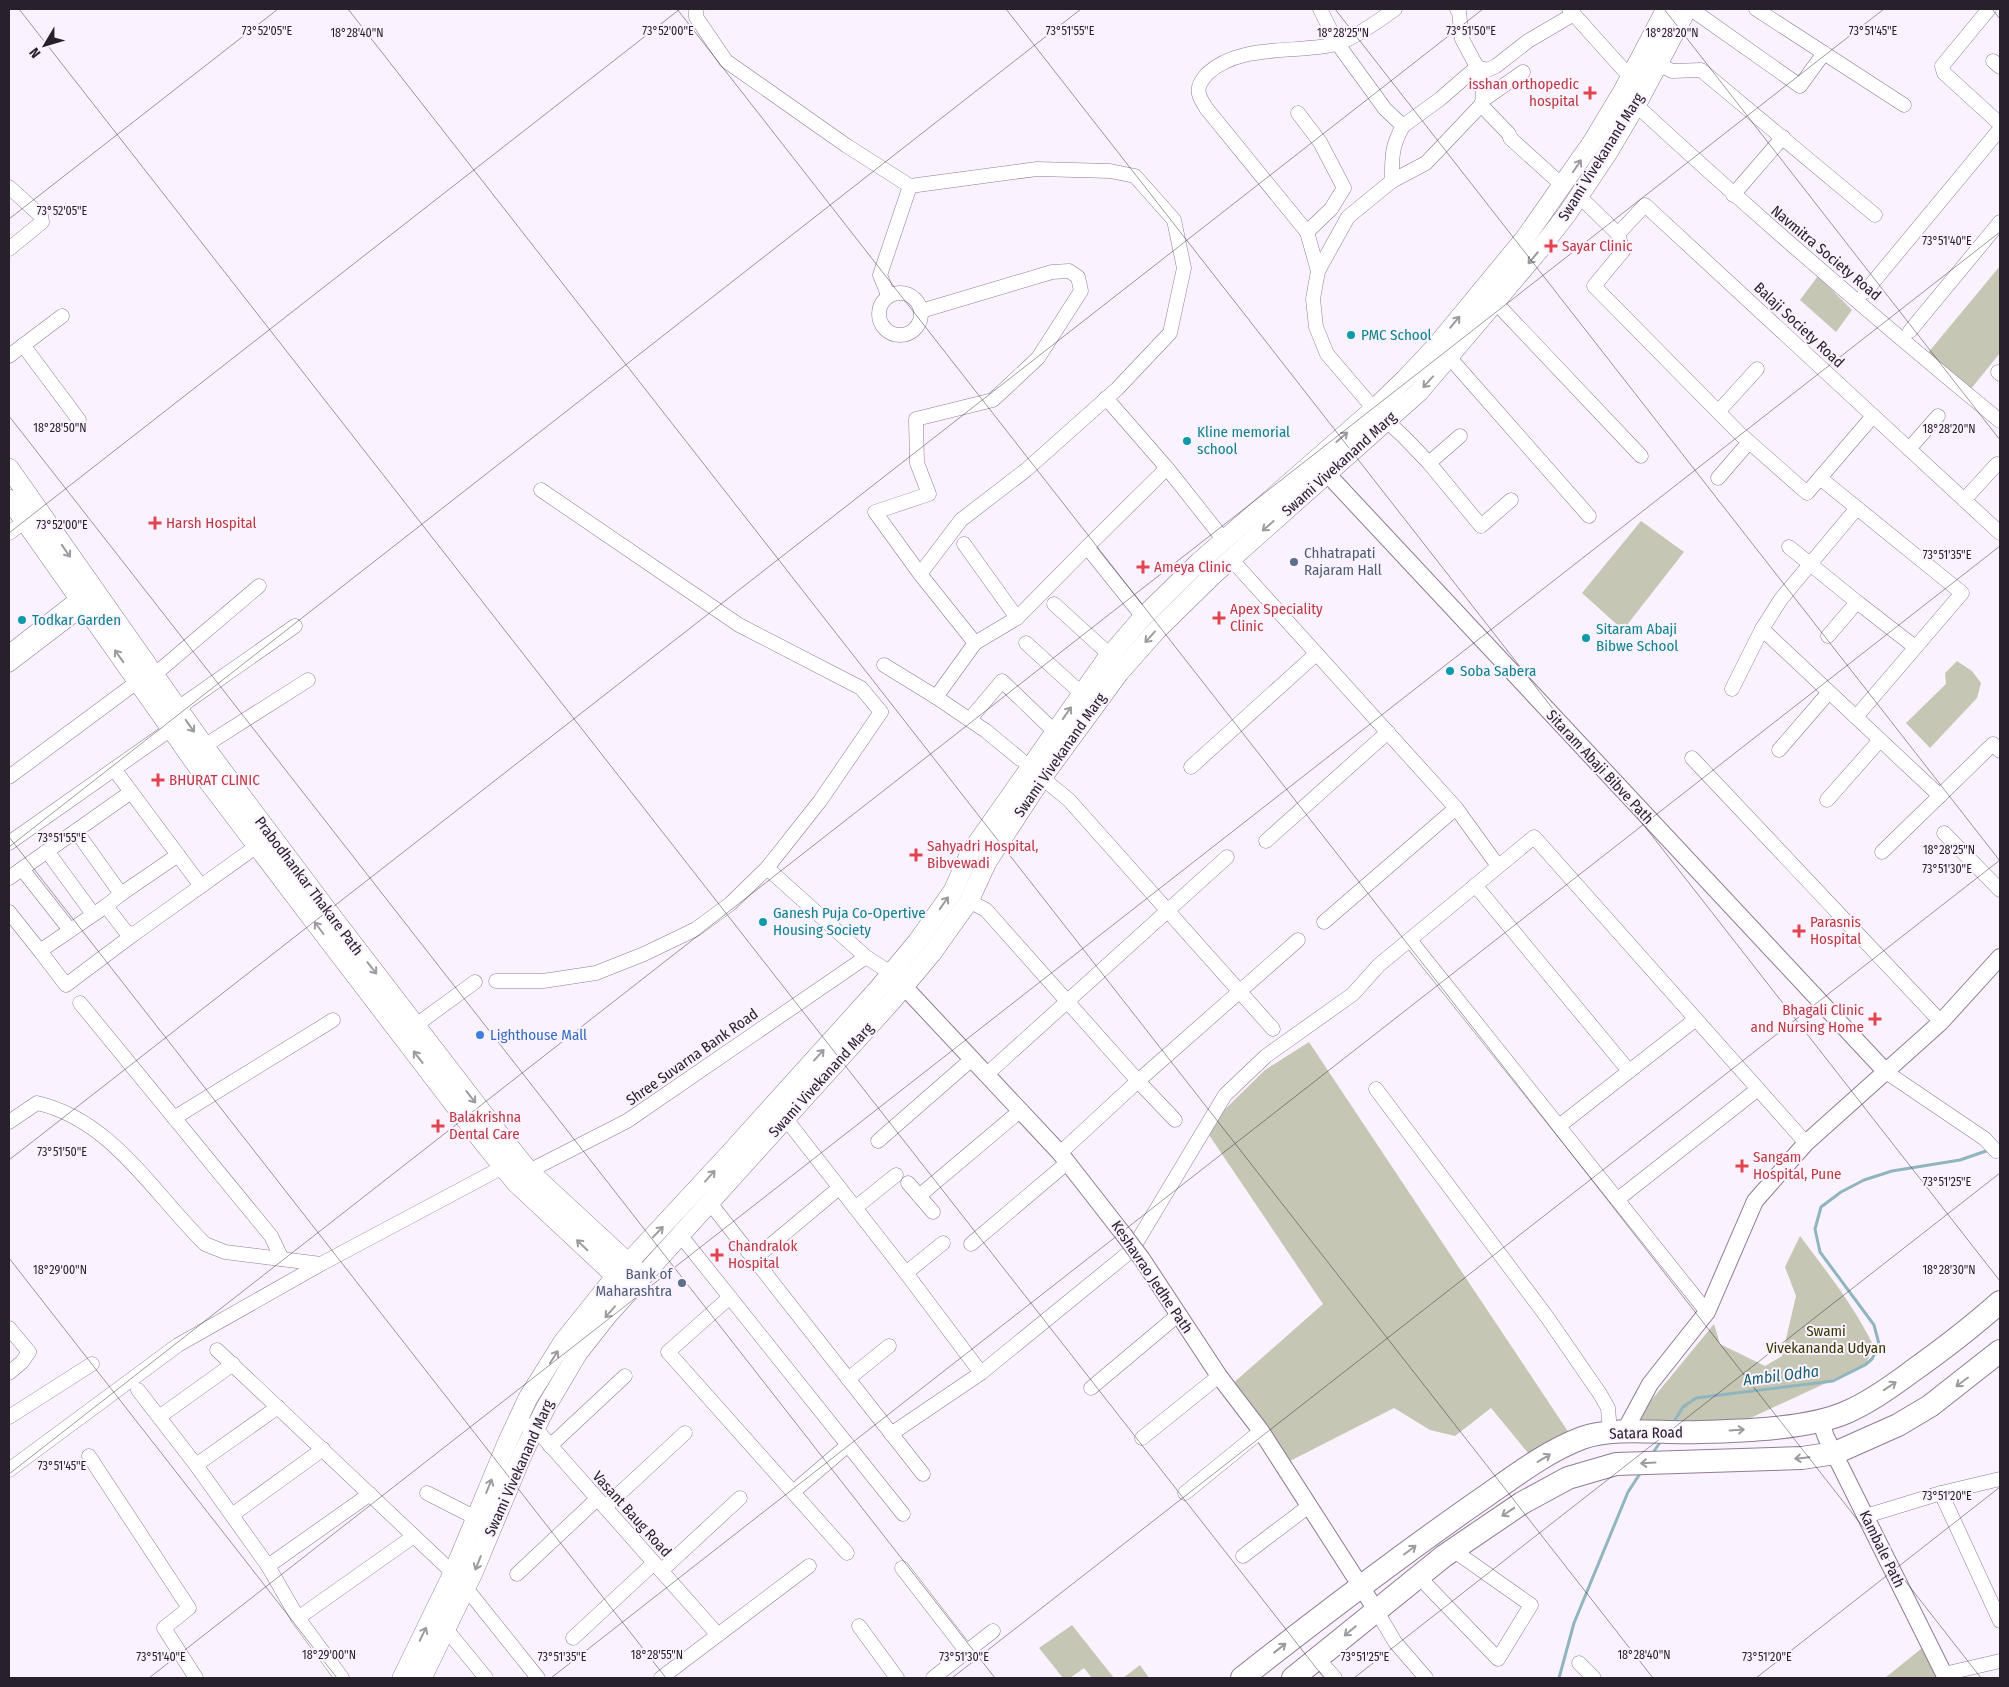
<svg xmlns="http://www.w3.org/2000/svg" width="2009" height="1687" viewBox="0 0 2009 1687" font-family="'Fira Sans Condensed',sans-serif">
<rect width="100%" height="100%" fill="#fbf2ff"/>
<g fill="#c5c6b3">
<polygon points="2000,266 2000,353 1970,390 1927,354"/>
<polygon points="1818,276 1852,310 1836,332 1800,300"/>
<polygon points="1641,521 1684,552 1623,630 1582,593"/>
<polygon points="1957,661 1972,671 1981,683 1977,698 1930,748 1906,723 1946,684 1945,673"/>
<polygon points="1309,1042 1569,1433 1533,1459 1491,1408 1455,1436 1430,1430 1394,1408 1288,1462 1231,1385 1323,1304 1205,1129 1265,1070"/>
<path d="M1800,1236C1827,1272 1855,1307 1874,1347L1865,1365L1744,1421L1640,1424V1414L1714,1324L1720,1344L1765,1366L1782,1356L1796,1296L1785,1267Z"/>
<polygon points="1072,1625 1114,1678 1092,1678 1084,1668 1070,1678 1063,1678 1039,1648"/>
<polygon points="1922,1648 1937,1678 1885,1678"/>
<polygon points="1140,1665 1149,1678 1123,1678"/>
</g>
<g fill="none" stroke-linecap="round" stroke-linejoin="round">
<g stroke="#91b5be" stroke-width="3">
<polyline points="1673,1423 1683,1407 1696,1398 1833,1381 1865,1365 1872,1359 1879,1344 1874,1325 1820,1252 1815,1229 1821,1207 1841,1192 1864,1180 1892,1171 1960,1160 1989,1150"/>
<polyline points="1652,1454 1661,1441"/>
<polyline points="1559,1678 1574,1623 1628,1492 1641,1472"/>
</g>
<g stroke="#8f7b96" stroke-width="15">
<g id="minor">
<polyline points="696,9 696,17 726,61 847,146 910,186 1037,169 1110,171 1135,176 1174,220 1184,268 1170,333 1117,389 1026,470 961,520 920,574 975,643 936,697 986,731 1020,759"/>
<path d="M1320,9L1337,43L1385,109L1403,126C1391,147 1392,158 1392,181L1348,217L1318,271L1313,299L1316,327L1327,354L1374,409L1404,437L1429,463L1481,526L1511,500"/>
<polyline points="1569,9 1630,77"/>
<polyline points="1691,9 1800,86 1824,53"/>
<polyline points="1756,9 1904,105"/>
<polyline points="1989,9 1942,66 1944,73 2000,124"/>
<polyline points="1993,61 2000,67"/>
<polyline points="1658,64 1672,71 1701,70 1875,215"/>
<polyline points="1477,67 1487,70 1496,66 1528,41 1574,14"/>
<polyline points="1483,100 1523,72"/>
<polyline points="1481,105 1509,134"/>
<path d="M1636,105C1754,214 1876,319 2000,421"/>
<polyline points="1298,113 1320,142 1344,188 1331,209 1307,232"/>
<polyline points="1403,126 1440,99 1477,67 1462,39 1459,12 1457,9"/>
<polyline points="1510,138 1563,186"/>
<path d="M1392,181L1426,163L1481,105C1486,92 1481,80 1477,67"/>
<polyline points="9,187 41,216 42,222 9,249"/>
<polyline points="1733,195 1783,137"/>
<polyline points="1579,196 1618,234 1645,205 2000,533"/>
<polyline points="1618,234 1623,251 1594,286 1739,433 1807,493 1873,416"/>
<path d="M1318,271L1307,232L1206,108C1204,104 1200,99 1199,94C1197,86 1202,80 1207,74C1239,43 1296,54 1336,44C1353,39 1380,20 1395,9"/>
<polyline points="1865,292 2000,129"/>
<circle cx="900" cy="314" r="21"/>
<polyline points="888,295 880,275 910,186"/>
<polyline points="1496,303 1641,456"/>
<polyline points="1910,331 2000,222"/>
<polyline points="23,345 79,420"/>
<polyline points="9,356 62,316"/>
<polyline points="1450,358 1589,516"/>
<polyline points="1998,372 2000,374"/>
<polyline points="1106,398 1167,468 1224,540"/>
<polyline points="1718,412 1757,369"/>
<polyline points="1909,449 1938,416"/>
<polyline points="1429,463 1460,436"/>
<polyline points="1718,478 1749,442"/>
<polyline points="1820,478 1962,593 1856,717"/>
<polyline points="541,490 739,625 861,688 881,712 820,801 767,868"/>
<polyline points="1964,500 1997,464"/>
<polyline points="9,533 24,522"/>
<polyline points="964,544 1017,618"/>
<polyline points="1087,547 1167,468"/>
<polyline points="1789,547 1857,602 1828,636"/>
<polyline points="1231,559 1456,808 1498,866"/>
<polyline points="920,574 875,512 929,494 917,463 916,419 993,400 1038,358 1081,291 1078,277 1069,271 1052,272 921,311"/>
<polyline points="1857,602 1915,647"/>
<polyline points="1054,604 1110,655"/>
<polyline points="1762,629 1940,796"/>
<polyline points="975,643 1017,618 1087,547 1143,617"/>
<polyline points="1026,643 1081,693"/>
<polyline points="9,652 78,598"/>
<polyline points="9,665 85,607"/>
<polyline points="884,665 936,697"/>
<polyline points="154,675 259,586"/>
<polyline points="1732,689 1762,629 1781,599 1857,508"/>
<polyline points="178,708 295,626"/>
<polyline points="970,719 1002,681 1054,731"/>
<polyline points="204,746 308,680"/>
<polyline points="1779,750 1829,692"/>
<polyline points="1692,758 1941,1022"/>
<polyline points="1191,767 1316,654"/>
<polyline points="114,769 201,886"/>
<polyline points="1036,773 1069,800 1273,1029"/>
<polyline points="9,777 137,682"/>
<polyline points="1827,800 1880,740"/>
<polyline points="76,831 121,894 106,906"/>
<polyline points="1944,833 2000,890"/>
<polyline points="1266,841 1388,732"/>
<polyline points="9,843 171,729"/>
<polyline points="47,851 93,914"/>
<polyline points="1882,852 1993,744 2000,751"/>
<polyline points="22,869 70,930"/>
<polyline points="9,878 131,792"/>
<polyline points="1475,885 1629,1071"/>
<polyline points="121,894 178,855"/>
<polyline points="969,901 986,910 1138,1081 1175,1120"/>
<polyline points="9,912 40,951 106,906 126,932 134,934 257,846"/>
<polyline points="1324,922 1456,808"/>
<polyline points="1410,940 1707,1312"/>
<polyline points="40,951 66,985 134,934"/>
<polyline points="496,981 543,981 596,973 644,954 696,929 730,904 767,868 866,957 891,973"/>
<polyline points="80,1003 271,1236 282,1259"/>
<polyline points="416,1025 475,982"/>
<polyline points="1886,1072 1985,1139 1996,1151"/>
<polyline points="987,1074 1227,857"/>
<polyline points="1376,1089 1547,1317 1600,1394 1608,1408 1610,1432"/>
<polyline points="174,1118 333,1020"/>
<polyline points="786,1119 906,1273 981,1373"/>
<path d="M9,1122L37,1103C112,1120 153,1193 205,1244L225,1252L321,1264L503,1167"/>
<polyline points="1559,1126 1696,1019"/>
<polyline points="878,1141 972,1059"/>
<polyline points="1060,1153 1138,1081 1298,940"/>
<polyline points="529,1171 627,1121 866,957"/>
<polyline points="908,1183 933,1212"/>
<polyline points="919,1196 1021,1110"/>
<polyline points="1618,1199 1758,1089"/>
<polyline points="710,1203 923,1474"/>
<polyline points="855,1208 896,1175"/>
<polyline points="681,1236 903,1514"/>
<polyline points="971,1244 1068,1162"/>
<polyline points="754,1259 839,1188"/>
<polyline points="906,1273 943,1243"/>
<polyline points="730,1297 668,1352 847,1553"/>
<polyline points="9,1328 29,1352 22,1362 9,1373"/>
<polyline points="217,1350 453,1573"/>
<polyline points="848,1379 889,1346"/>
<polyline points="1091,1388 1178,1315"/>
<polyline points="138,1390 196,1465 268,1566 298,1618 342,1678"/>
<polyline points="9,1417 92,1364"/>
<polyline points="159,1417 233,1364"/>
<polyline points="517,1421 535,1428 718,1635"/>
<polyline points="891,1434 981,1373 1132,1250 1225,1095 1266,1056 1353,994 1379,965 1534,837 1806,1143"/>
<polyline points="1142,1438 1219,1376"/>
<polyline points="550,1446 625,1376"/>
<polyline points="89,1456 189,1608 164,1628 196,1678"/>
<polyline points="196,1465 278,1407"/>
<polyline points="9,1470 178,1345 321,1264"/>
<polyline points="793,1492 848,1445"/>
<polyline points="427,1493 476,1518"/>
<polyline points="1185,1493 1261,1431"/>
<polyline points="1941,1493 2000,1621"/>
<polyline points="605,1507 685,1433"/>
<polyline points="232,1515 323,1449"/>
<polyline points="1866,1516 1941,1493 2000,1479"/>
<polyline points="1243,1556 1309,1506"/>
<polyline points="268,1566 370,1494"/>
<polyline points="902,1568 967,1652"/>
<polyline points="661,1571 740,1498"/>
<polyline points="517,1574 597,1499"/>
<polyline points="1419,1577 1498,1659 1531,1605 1453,1550"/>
<polyline points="466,1588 538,1678"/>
<polyline points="1376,1610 1395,1642 1426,1678"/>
<polyline points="298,1618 414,1536"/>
<polyline points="859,1626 897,1678"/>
<polyline points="446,1629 486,1678"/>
<polyline points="573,1638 654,1563"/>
<polyline points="1317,1658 1335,1678"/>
<polyline points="1579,1663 1594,1678"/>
<polyline points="1944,1674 2000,1661"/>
<polyline points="661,1678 809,1566"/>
<polyline points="933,1678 993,1631"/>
</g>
</g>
<g stroke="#8f7b96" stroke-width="18">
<g id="tertiary">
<polyline points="1318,464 1886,1072"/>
<polyline points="896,978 1060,1153 1124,1235"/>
<polyline points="1142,1259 1219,1376 1261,1431 1376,1610"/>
<polyline points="1820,1420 1826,1437 1946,1678"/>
<polyline points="1624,1432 1650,1384 1707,1312 1755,1201 1806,1143 1941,1022 2000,957"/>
</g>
</g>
<g stroke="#8f7b96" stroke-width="20">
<g id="secondary">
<polyline points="9,468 210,754 327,910 496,1130 529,1171 636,1270"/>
<polyline points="9,499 207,780 313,920 482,1141 516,1183 624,1284"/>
<polyline points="402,1678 453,1573 507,1443 528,1398 563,1342 615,1277 730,1153 877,990 917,942 953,891 970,853 987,829 1105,661 1143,617 1199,562 1374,409 1405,379 1436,346 1525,238 1593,141 1623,91 1666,9"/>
<polyline points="422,1678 473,1573 524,1451 546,1407 578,1353 607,1316 891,1002 932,953 969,901 987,862 1002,839 1042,778 1119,673 1157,630 1212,576 1419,392 1540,249 1567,214 1609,151 1639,100 1687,9"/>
</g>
</g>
<g stroke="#8f7b96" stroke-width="24">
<g id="trunk">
<path d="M1242,1678C1317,1619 1392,1562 1470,1507C1506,1483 1542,1453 1582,1438C1615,1426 1664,1434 1700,1432C1742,1431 1809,1429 1847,1412C1870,1402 1891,1387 1911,1372C1942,1350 1972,1327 2000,1302"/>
<polyline points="1293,1678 1444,1556 1522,1503 1568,1478 1616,1464 1802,1458 1835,1453 1898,1425 1930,1406 2000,1351"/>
</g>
</g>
<use href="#minor" stroke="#fff" stroke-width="14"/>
<use href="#tertiary" stroke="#fff" stroke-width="16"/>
<use href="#secondary" stroke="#fff" stroke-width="19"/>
<use href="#trunk" stroke="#fff" stroke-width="22"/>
<g stroke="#8f7b96" stroke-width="18" stroke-linecap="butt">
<polyline id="tertiary-bridge" points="1124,1235 1142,1259"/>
</g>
<use href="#tertiary-bridge" stroke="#fff" stroke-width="16"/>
</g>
<defs><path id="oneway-shaft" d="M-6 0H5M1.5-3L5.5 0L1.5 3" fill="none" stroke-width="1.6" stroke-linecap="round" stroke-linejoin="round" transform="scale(1.25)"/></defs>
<g stroke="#9e9ba0">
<use href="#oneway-shaft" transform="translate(1577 166) rotate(-56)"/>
<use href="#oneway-shaft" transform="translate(1533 258) rotate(130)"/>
<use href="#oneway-shaft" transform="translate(1455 322) rotate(-50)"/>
<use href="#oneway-shaft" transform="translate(1428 382) rotate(132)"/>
<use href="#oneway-shaft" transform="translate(1342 437) rotate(-41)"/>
<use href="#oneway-shaft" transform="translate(1268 526) rotate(139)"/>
<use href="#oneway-shaft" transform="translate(66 551) rotate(55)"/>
<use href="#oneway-shaft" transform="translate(1150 637) rotate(132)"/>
<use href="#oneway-shaft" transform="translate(119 656) rotate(-125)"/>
<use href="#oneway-shaft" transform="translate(1067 713) rotate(-55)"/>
<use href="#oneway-shaft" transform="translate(190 726) rotate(55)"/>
<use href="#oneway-shaft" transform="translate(944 903) rotate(-55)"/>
<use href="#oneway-shaft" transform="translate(319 928) rotate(-127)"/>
<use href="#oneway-shaft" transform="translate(372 968) rotate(52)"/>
<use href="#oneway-shaft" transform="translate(819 1055) rotate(-48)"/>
<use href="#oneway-shaft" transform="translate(418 1057) rotate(-128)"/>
<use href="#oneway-shaft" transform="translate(471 1097) rotate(52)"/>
<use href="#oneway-shaft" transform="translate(710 1176) rotate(-48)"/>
<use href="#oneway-shaft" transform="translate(658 1232) rotate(-46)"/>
<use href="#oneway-shaft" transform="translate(582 1245) rotate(-136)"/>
<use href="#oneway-shaft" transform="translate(610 1312) rotate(131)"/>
<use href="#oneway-shaft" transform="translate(554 1357) rotate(-57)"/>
<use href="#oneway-shaft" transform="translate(1962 1382) rotate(143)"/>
<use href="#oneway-shaft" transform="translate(1890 1386) rotate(-34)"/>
<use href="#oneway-shaft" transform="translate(1737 1430) rotate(-4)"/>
<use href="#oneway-shaft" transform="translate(1544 1458) rotate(-31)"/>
<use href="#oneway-shaft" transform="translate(1802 1458) rotate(174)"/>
<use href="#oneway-shaft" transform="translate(1648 1463) rotate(177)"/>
<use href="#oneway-shaft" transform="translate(489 1486) rotate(-68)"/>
<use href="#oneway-shaft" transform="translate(1508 1512) rotate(146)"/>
<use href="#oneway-shaft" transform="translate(1410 1550) rotate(-37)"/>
<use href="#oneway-shaft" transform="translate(478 1563) rotate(112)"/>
<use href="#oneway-shaft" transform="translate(1350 1631) rotate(140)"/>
<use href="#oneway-shaft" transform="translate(423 1634) rotate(-64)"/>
<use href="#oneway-shaft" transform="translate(1280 1648) rotate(-38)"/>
</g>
<path fill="none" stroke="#28202b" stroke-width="1" stroke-opacity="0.45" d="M19,9L1324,1678M348,9L1653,1678M677,9L1981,1678M1006,9L2000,1281M1335,9L2000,861M1664,9L2000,440M1992,9L2000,19M9,219L278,9M9,416L995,1678M9,533L680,9M9,837L666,1678M9,847L1081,9M9,1160L1483,9M9,1258L337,1678M9,1474L1884,9M149,1678L2000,232M551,1678L2000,546M952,1678L2000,860M1354,1678L2000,1173M1756,1678L2000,1487"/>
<g fill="#e0444e" stroke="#fbf2ff" stroke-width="2">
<path d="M1587.5 85.5h5v5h5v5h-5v5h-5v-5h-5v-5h5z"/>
<path d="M1548.5 238.5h5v5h5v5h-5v5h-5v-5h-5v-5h5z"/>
<path d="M152.5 515.5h5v5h5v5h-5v5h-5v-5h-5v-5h5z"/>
<path d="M1140.5 559.5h5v5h5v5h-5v5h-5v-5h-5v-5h5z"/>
<path d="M1216.5 610.5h5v5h5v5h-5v5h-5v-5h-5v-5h5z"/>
<path d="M155.5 772.5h5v5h5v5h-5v5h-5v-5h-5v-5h5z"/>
<path d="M913.5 847.5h5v5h5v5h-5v5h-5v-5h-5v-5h5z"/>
<path d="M1796.5 923.5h5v5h5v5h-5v5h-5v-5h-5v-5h5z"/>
<path d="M1872.5 1011.5h5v5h5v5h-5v5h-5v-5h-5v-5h5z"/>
<path d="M435.5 1118.5h5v5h5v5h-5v5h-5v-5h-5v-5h5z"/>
<path d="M1739.5 1158.5h5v5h5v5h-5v5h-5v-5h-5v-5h5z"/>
<path d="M714.5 1247.5h5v5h5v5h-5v5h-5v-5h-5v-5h5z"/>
</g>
<g fill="#0f9aa8" stroke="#fbf2ff" stroke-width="2">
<circle cx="1351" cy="335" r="5"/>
<circle cx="1187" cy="441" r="5"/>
<circle cx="22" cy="620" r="5"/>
<circle cx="1586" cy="638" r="5"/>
<circle cx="1450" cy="671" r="5"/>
<circle cx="763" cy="922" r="5"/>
</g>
<g fill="#5c6f8a" stroke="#fbf2ff" stroke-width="2">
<circle cx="1294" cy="562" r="5"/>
<circle cx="682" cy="1283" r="5"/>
</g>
<circle fill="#3f7fe0" stroke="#fbf2ff" stroke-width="2" cx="480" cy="1035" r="5"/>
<g text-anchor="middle" stroke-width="4" stroke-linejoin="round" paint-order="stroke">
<g font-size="15" fill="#be3a42" stroke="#fbf2ff" text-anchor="start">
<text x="1579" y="89" text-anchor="end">isshan orthopedic<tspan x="1579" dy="17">hospital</tspan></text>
<text x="1562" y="251">Sayar Clinic</text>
<text x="166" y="528">Harsh Hospital</text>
<text x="1154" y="572">Ameya Clinic</text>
<text x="1230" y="614">Apex Speciality<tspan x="1230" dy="17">Clinic</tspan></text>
<text x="169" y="785">BHURAT CLINIC</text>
<text x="927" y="851">Sahyadri Hospital,<tspan x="927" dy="17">Bibvewadi</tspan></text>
<text x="1810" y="927">Parasnis<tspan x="1810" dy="17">Hospital</tspan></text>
<text x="1864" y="1015" text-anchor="end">Bhagali Clinic<tspan x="1864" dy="17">and Nursing Home</tspan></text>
<text x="449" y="1122">Balakrishna<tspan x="449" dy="17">Dental Care</tspan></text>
<text x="1753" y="1162">Sangam<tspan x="1753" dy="17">Hospital, Pune</tspan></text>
<text x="728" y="1251">Chandralok<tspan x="728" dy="17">Hospital</tspan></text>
</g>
<g font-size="15" fill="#28202b" stroke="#fbf2ff">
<text transform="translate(1601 157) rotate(-58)" y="5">Swami Vivekanand Marg</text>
<text transform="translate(1826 253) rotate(40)" y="5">Navmitra Society Road</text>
<text transform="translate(1799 325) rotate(43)" y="5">Balaji Society Road</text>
<text transform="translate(1339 464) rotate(-42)" y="5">Swami Vivekanand Marg</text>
<text transform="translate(1060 755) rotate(-55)" y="5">Swami Vivekanand Marg</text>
<text transform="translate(1600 767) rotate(47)" y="5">Sitaram Abaji Bibve Path</text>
<text transform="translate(309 886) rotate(53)" y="5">Prabodhankar Thakare Path</text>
<text transform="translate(692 1057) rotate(-35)" y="5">Shree Suvarna Bank Road</text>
<text transform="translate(821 1080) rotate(-48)" y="5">Swami Vivekanand Marg</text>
<text transform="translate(1152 1277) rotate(56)" y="5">Keshavrao Jedhe Path</text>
<text transform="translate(1646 1433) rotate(-1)" y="5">Satara Road</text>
<text transform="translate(519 1468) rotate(-66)" y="5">Swami Vivekanand Marg</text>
<text transform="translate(632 1514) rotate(48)" y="5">Vasant Baug Road</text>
<text transform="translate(1882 1549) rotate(64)" y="5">Kambale Path</text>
</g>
<g font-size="15" fill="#0d838f" stroke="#fbf2ff" text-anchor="start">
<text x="1361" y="340">PMC School</text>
<text x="1197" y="437">Kline memorial<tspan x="1197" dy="17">school</tspan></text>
<text x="32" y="625">Todkar Garden</text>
<text x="1596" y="634">Sitaram Abaji<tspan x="1596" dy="17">Bibwe School</tspan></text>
<text x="1460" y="676">Soba Sabera</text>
<text x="773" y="918">Ganesh Puja Co-Opertive<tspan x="773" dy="17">Housing Society</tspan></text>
</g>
<g font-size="15" fill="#4e5e75" stroke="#fbf2ff" text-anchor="start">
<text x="1304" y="558">Chhatrapati<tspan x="1304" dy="17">Rajaram Hall</tspan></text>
<text x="672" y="1279" text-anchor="end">Bank of<tspan x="672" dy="17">Maharashtra</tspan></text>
</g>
<g font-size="15" fill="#366cbe" stroke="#fbf2ff" text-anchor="start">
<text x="490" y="1040">Lighthouse Mall</text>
</g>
<g font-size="15" fill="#373801" stroke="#fbf2ff">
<text x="1826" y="1336">Swami<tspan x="1826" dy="17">Vivekananda Udyan</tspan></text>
</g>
<g font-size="16" font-style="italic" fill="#175f6e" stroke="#fbf2ff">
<text transform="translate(1781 1375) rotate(-7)" y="6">Ambil Odha</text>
</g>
</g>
<g font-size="12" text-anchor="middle" fill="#28202b" stroke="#fbf2ff" stroke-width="4" stroke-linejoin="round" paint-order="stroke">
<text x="267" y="35">73°52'05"E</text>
<text x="668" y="35">73°52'00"E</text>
<text x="1471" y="35">73°51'50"E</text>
<text x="1873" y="35">73°51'45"E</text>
<text x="1070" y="35">73°51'55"E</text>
<text x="357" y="37">18°28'40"N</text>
<text x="1343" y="37">18°28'25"N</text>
<text x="1672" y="37">18°28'20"N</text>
<text x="62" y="215">73°52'05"E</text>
<text x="1947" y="245">73°51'40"E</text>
<text x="60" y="432">18°28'50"N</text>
<text x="1949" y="433">18°28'20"N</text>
<text x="62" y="529">73°52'00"E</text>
<text x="1947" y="559">73°51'35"E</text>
<text x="62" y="842">73°51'55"E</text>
<text x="1949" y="854">18°28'25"N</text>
<text x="1947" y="873">73°51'30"E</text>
<text x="62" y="1156">73°51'50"E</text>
<text x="1947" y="1186">73°51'25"E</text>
<text x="60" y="1274">18°29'00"N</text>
<text x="1949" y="1274">18°28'30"N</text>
<text x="62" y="1470">73°51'45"E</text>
<text x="1947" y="1500">73°51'20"E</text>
<text x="329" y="1659">18°29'00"N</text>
<text x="657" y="1659">18°28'55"N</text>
<text x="1644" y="1659">18°28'40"N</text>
<text x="161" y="1661">73°51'40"E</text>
<text x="562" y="1661">73°51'35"E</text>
<text x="964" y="1661">73°51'30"E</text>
<text x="1365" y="1661">73°51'25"E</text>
<text x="1767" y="1661">73°51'20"E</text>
</g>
<rect width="2009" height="1687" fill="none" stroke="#28202b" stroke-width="20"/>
<g transform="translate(45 45) rotate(232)" stroke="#fbf2ff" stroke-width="4" paint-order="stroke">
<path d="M0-4L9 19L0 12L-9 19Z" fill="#28202b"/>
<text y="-8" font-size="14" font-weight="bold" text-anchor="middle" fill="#28202b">N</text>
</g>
</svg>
